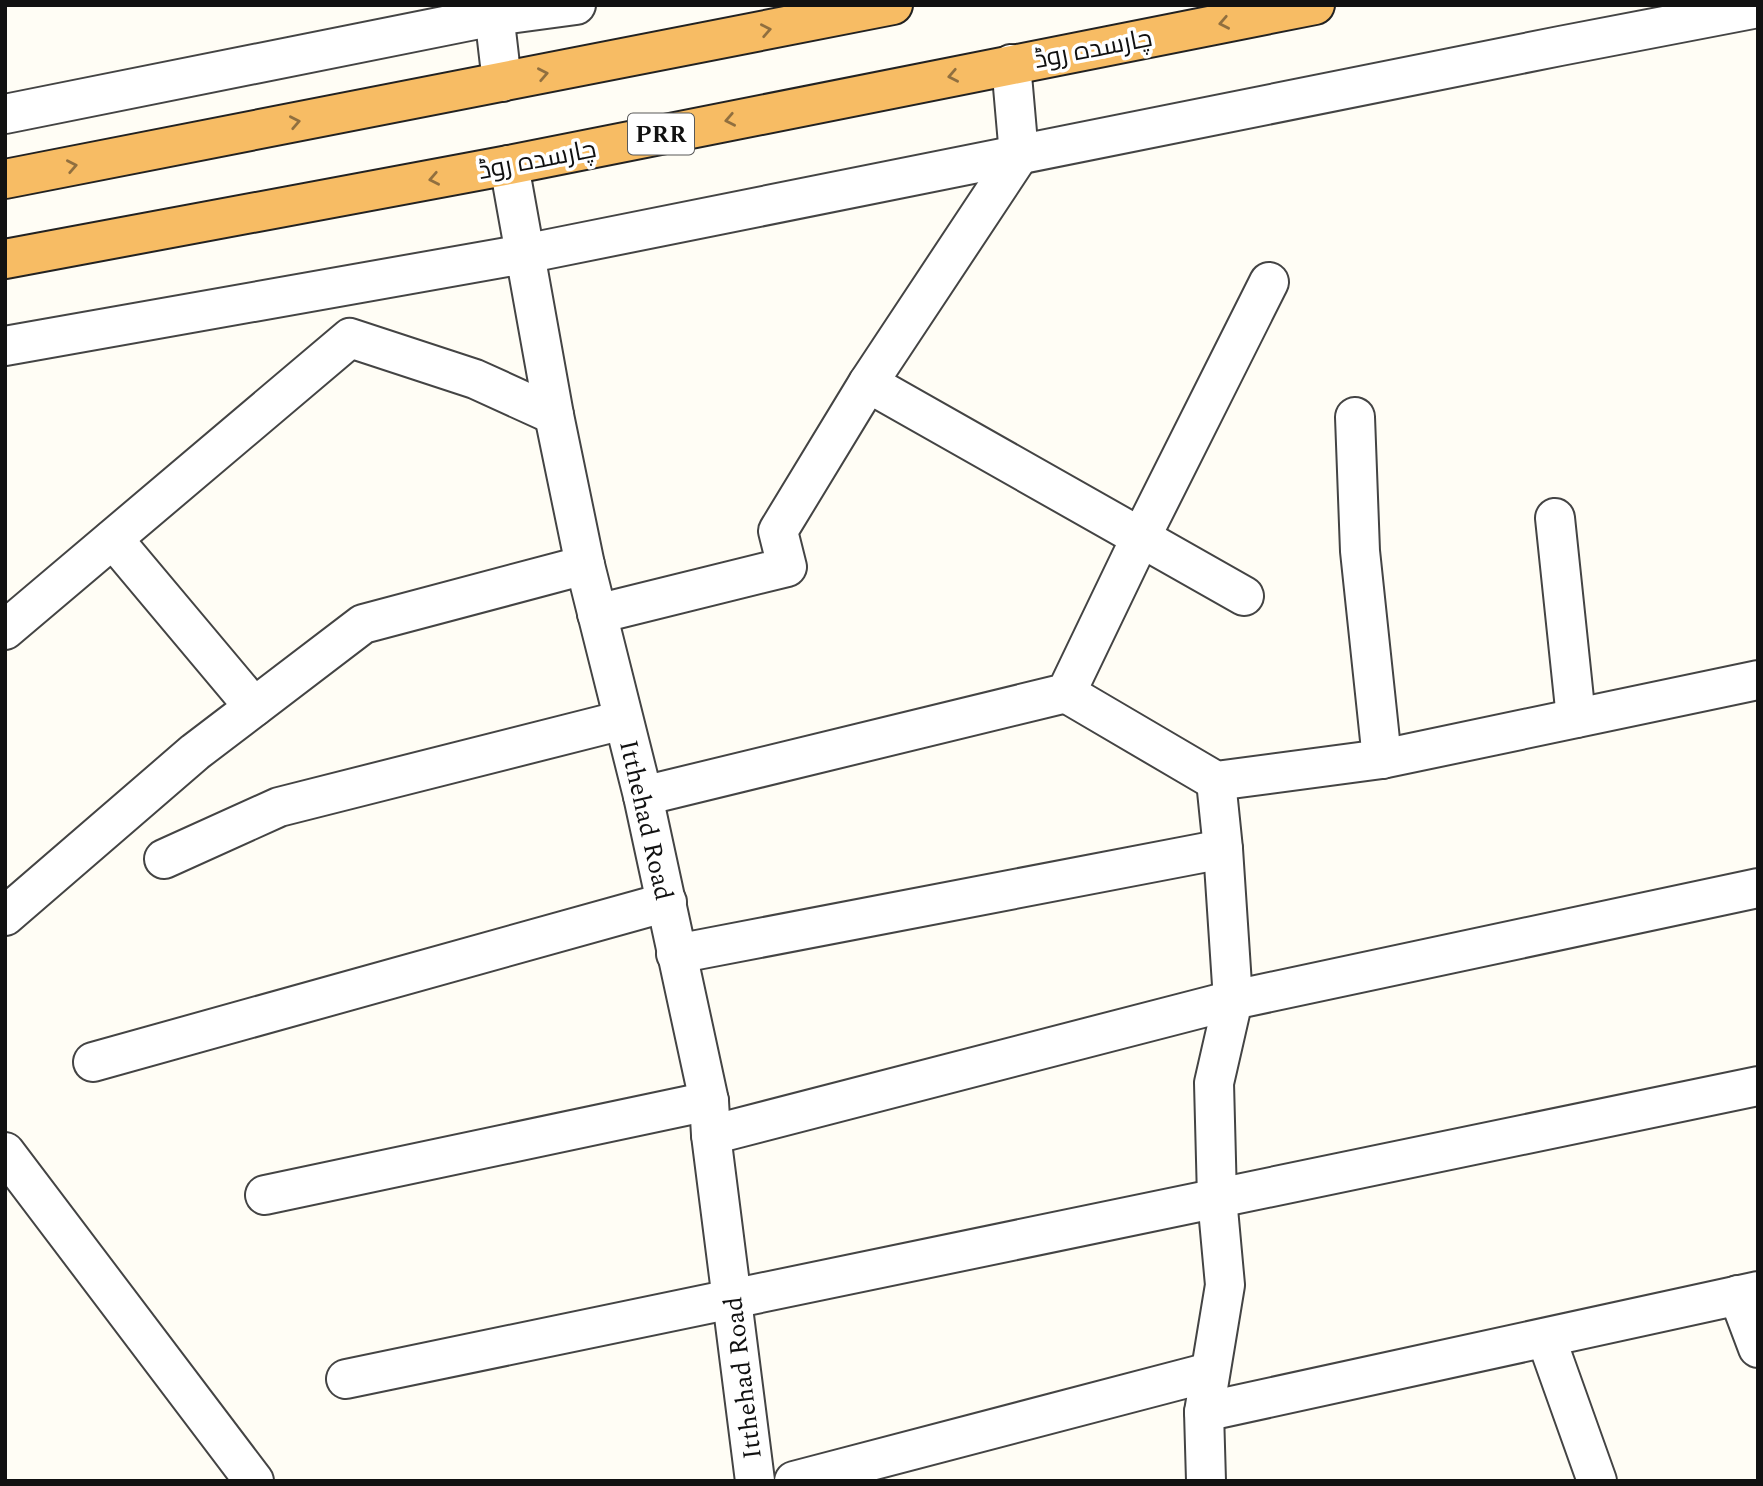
<svg xmlns="http://www.w3.org/2000/svg" width="1763" height="1486" viewBox="0 0 1763 1486" font-family="Spectral,Cairo,serif">
<rect width="100%" height="100%" fill="#fffdf5"/>
<g fill="none" stroke-linecap="round" stroke-linejoin="round">
<g stroke="#444" stroke-width="42">
<g id="minor">
<polyline points="5,114 494,16 576,5"/>
<polyline points="5,346 524,254 1560,46 1758,8"/>
<polyline points="868,383 1244,596"/>
<polyline points="1355,417 1360,551 1382,759"/>
<polyline points="1555,518 1576,718"/>
<polyline points="113,539 254,707"/>
<polyline points="597,614 787,567 778,531 868,383 1019,155 1011,64"/>
<polyline points="5,630 350,338 475,379 554,415"/>
<polyline points="1066,693 1216,781 1382,759 1758,680"/>
<polyline points="643,796 1066,693 1140,539 1269,282"/>
<polyline points="164,859 279,807 623,720"/>
<polyline points="5,916 195,752 363,624 585,565"/>
<polyline points="676,954 1223,849"/>
<polyline points="93,1062 667,902"/>
<polyline points="711,1135 1233,1000 1758,888"/>
<polyline points="5,1152 254,1481"/>
<polyline points="265,1195 709,1101"/>
<polyline points="1738,1295 1758,1348"/>
<polyline points="1546,1338 1597,1481"/>
<polyline points="346,1379 1758,1086"/>
<polyline points="1204,1412 1758,1291"/>
<polyline points="794,1481 1210,1372"/>
<polyline points="1206,1481 1204,1412 1225,1285 1217,1198 1214,1083 1233,1000 1223,849 1216,781"/>
</g>
</g>
<g stroke="#444" stroke-width="42">
<g id="tertiary">
<polyline points="493,5 502,82"/>
<polyline points="509,165 554,415 585,565 643,796 709,1101 711,1135 755,1481"/>
</g>
</g>
<g stroke="#222" stroke-width="42">
<g id="trunk">
<polyline points="5,179 893,5"/>
<polyline points="5,259 509,165 1315,5"/>
</g>
</g>
<use href="#minor" stroke="#fff" stroke-width="38"/>
<use href="#tertiary" stroke="#fff" stroke-width="38"/>
<use href="#trunk" stroke="#f7bc64" stroke-width="38"/>
</g>
<defs><path id="oneway-chevron" d="M-2-3.5L2.5 0L-2 3.5" fill="none" stroke-width="1.6" stroke-linecap="round" stroke-linejoin="round" transform="scale(1.75)"/></defs>
<g stroke="#906f3f">
<use href="#oneway-chevron" transform="translate(1224 23) rotate(169)"/>
<use href="#oneway-chevron" transform="translate(766 30) rotate(-11)"/>
<use href="#oneway-chevron" transform="translate(543 74) rotate(-11)"/>
<use href="#oneway-chevron" transform="translate(953 76) rotate(169)"/>
<use href="#oneway-chevron" transform="translate(730 120) rotate(169)"/>
<use href="#oneway-chevron" transform="translate(295 122) rotate(-11)"/>
<use href="#oneway-chevron" transform="translate(72 166) rotate(-11)"/>
<use href="#oneway-chevron" transform="translate(434 179) rotate(169)"/>
</g>
<g text-anchor="middle" stroke-width="7" stroke-linejoin="round" paint-order="stroke">
<rect fill="#fff" stroke="#585858" stroke-width="2" x="628" y="113.5" width="66" height="41" rx="5"/>
<g font-size="24" font-weight="bold" fill="#111">
<text x="661" y="142">PRR</text>
</g>
<g font-size="26" fill="#111" stroke="#fff">
<text transform="translate(1093 48) rotate(-11)" y="9">چارسدہ روڈ</text>
<text transform="translate(537 159) rotate(-11)" y="9">چارسدہ روڈ</text>
<text transform="translate(647 820) rotate(77)" y="9">Itthehad Road</text>
<text transform="translate(742 1378) rotate(-97)" y="9">Itthehad Road</text>
</g>
</g>
<rect width="1763" height="1486" fill="none" stroke="#111111" stroke-width="14"/>
</svg>
